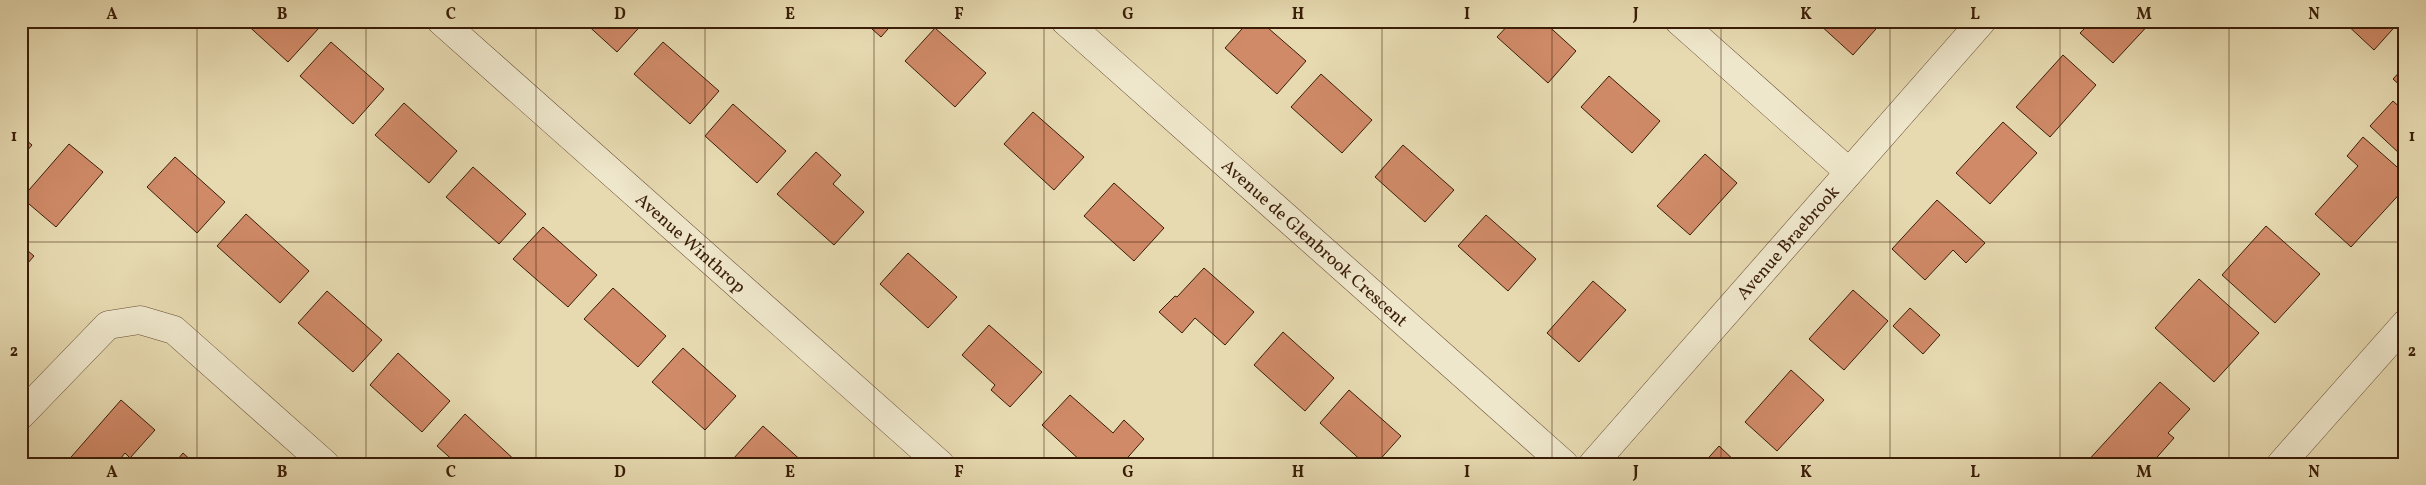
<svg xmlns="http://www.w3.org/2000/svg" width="2426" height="485" viewBox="0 0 2426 485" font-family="Vollkorn,serif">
<rect width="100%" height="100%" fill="#e7dab1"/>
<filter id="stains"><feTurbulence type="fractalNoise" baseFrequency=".004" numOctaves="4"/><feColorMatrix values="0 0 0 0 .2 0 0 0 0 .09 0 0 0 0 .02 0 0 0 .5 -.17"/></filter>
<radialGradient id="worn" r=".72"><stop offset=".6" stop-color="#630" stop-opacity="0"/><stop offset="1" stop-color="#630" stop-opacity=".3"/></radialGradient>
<g fill="#d08a68" stroke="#3a1d07">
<polygon points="243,21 312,21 319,28 288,62"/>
<polygon points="583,21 645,21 617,52"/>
<polygon points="863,21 895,21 881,37"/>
<polygon points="1249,21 1260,21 1306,61 1277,94 1225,48"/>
<polygon points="1512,21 1543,21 1576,51 1548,83 1497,37"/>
<polygon points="1821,21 1883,21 1853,55 1819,24"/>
<polygon points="2092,21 2152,21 2113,63 2080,33"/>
<polygon points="2343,21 2400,21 2374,50"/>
<polygon points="935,28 986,73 955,107 905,61"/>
<polygon points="331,42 384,89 353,124 300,76"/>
<polygon points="663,42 719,91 690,124 634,74"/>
<polygon points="2063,55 2096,85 2050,137 2016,107"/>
<polygon points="2405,66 2405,90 2393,79"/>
<polygon points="1321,74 1372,120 1342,153 1291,107"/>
<polygon points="1609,76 1660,121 1632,153 1581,107"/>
<polygon points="2393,101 2405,112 2405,149 2400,154 2370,126"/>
<polygon points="404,103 457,151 429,183 375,135"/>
<polygon points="733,104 786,151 757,183 705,136"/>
<polygon points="1033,112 1084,157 1054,190 1004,144"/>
<polygon points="2003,122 2037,153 1990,204 1956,173"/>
<polygon points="21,136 32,145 21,158"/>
<polygon points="2363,137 2405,174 2405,188 2351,247 2315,214 2358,166 2347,156"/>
<polygon points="69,144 103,172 56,227 22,198"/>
<polygon points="1403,145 1454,190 1425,222 1375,177"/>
<polygon points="816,152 841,175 833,184 864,212 834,245 777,194"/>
<polygon points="1705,154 1737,183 1690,235 1657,206"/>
<polygon points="175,157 225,202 197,233 147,187"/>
<polygon points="473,167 526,214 499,244 446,197"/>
<polygon points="1114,183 1164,228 1134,261 1084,216"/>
<polygon points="1937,200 1985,243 1966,263 1953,250 1925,280 1892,249"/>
<polygon points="246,214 309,271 280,303 217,246"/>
<polygon points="1486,215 1536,259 1508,291 1458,246"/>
<polygon points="2266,226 2320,274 2275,323 2222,275"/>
<polygon points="543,227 597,275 568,307 513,259"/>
<polygon points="21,245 34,256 21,271"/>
<polygon points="908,253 957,297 928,328 880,284"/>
<polygon points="1204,268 1254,312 1225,345 1195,318 1182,333 1159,312 1175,296 1177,297"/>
<polygon points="2199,279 2259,333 2214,382 2155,328"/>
<polygon points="1593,281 1626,310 1579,362 1547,333"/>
<polygon points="613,288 666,336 638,367 584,319"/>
<polygon points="1853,290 1888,321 1844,370 1809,339"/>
<polygon points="327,291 382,340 353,372 298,323"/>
<polygon points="1910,308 1940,335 1923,354 1893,326"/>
<polygon points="989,325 1042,372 1010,407 991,390 995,385 962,355"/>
<polygon points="1283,332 1334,378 1305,411 1254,365"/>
<polygon points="683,348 736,396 705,430 652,382"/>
<polygon points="398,353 450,401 422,432 370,385"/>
<polygon points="1791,370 1824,400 1777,451 1745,422"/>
<polygon points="2160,382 2190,409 2168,433 2174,438 2151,464 2085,464"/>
<polygon points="1349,390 1401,436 1376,464 1365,464 1320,423"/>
<polygon points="1070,395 1113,433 1124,420 1144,439 1122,464 1084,464 1042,425"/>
<polygon points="121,400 155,430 130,458 125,453 116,464 65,464"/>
<polygon points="465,414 519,464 457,464 437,446"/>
<polygon points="763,426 805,464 739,464 733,459"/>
<polygon points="1719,446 1738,464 1703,464"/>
<polygon points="183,453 195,464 174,464"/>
</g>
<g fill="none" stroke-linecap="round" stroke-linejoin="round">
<g stroke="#654c32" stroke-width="29">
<g id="minor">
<path id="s1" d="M441,21L940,464"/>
<path id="s2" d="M1065,21L1564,464"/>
<polyline points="1679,21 1849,172"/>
<polyline points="21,415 108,325 140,320 174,330 325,464"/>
<path id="s3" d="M1593,464L1982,21"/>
<polyline points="2281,464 2405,324"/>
</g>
</g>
<use href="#minor" stroke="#efe7cc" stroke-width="28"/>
</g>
<path fill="none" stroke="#3a1d07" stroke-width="1" stroke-opacity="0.55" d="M197,21V464M366,21V464M536,21V464M705,21V464M874,21V464M1044,21V464M1213,21V464M1382,21V464M1552,21V464M1721,21V464M1890,21V464M2060,21V464M2229,21V464M21,242H2405"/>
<g text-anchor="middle" stroke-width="4" stroke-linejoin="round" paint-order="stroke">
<g font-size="18" fill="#3a1d07" stroke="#efe7cc">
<text dy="6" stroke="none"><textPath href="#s1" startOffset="334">Avenue Winthrop</textPath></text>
<text dy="6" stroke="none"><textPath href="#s3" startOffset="295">Avenue Braebrook</textPath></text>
<text dy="6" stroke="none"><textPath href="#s2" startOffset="334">Avenue de Glenbrook Crescent</textPath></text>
</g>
</g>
<rect width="2426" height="485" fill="none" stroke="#e7dab1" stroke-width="55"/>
<rect x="28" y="28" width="2370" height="430" fill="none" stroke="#3a1d07" stroke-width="2"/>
<g font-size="16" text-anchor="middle" font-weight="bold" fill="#3a1d07">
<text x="112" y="19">A</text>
<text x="282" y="19">B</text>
<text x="451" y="19">C</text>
<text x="620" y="19">D</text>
<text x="790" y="19">E</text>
<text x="959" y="19">F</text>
<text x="1128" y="19">G</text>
<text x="1298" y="19">H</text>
<text x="1467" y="19">I</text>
<text x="1636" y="19">J</text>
<text x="1806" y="19">K</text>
<text x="1975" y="19">L</text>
<text x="2144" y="19">M</text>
<text x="2314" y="19">N</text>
<text x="14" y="141">1</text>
<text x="2412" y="141">1</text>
<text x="14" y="356">2</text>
<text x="2412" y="356">2</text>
<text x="112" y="477">A</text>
<text x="282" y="477">B</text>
<text x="451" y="477">C</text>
<text x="620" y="477">D</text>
<text x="790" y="477">E</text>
<text x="959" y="477">F</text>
<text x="1128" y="477">G</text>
<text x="1298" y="477">H</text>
<text x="1467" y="477">I</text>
<text x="1636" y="477">J</text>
<text x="1806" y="477">K</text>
<text x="1975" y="477">L</text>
<text x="2144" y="477">M</text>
<text x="2314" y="477">N</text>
</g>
<rect width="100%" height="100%" filter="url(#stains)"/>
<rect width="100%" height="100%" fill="url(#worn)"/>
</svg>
